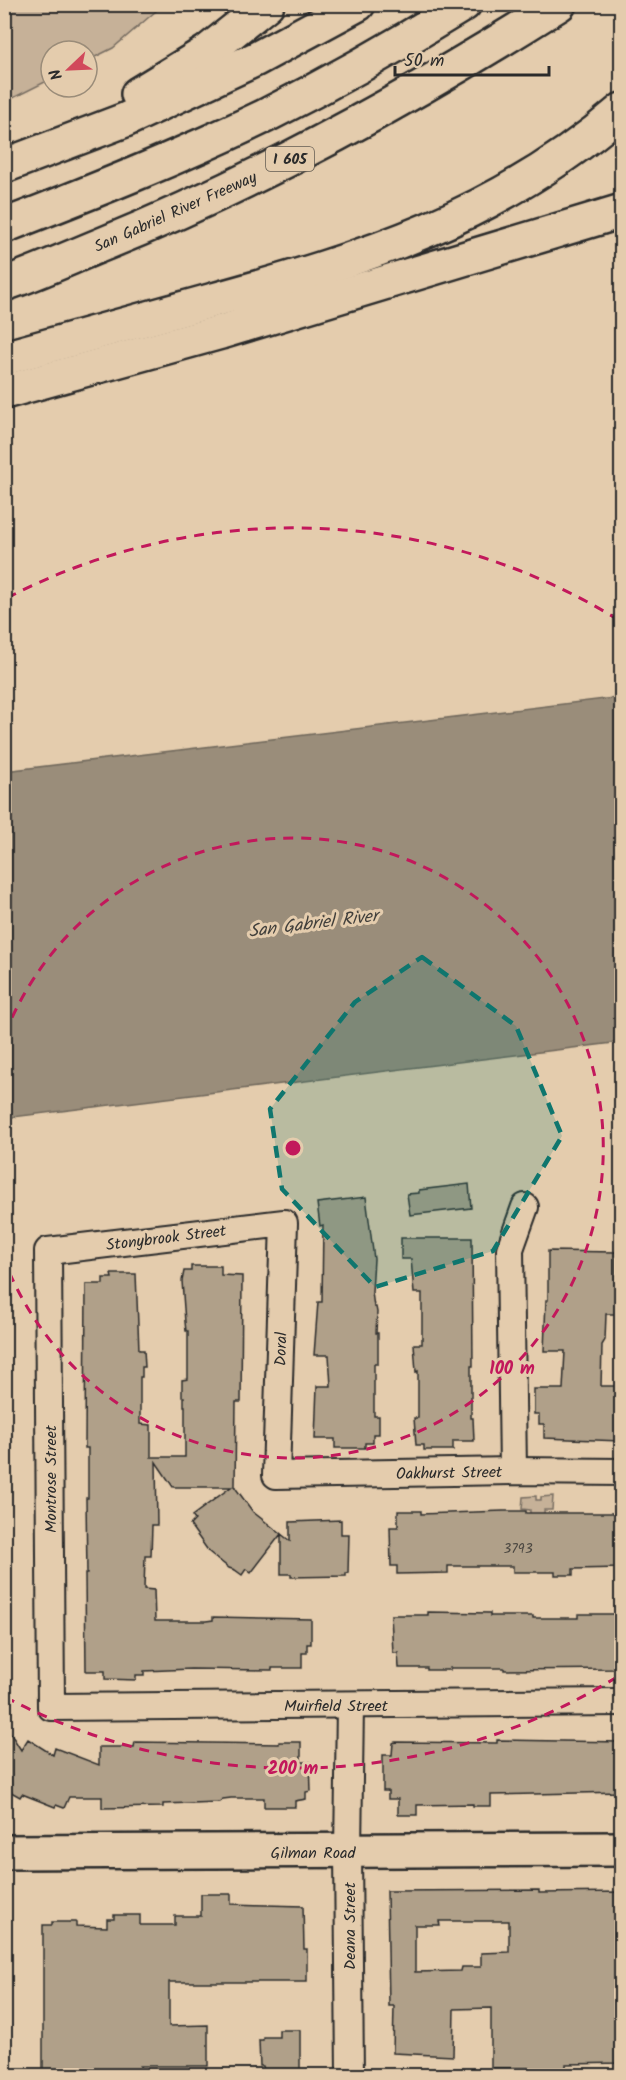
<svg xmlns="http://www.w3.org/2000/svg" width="626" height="2080" viewBox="0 0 626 2080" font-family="Kalam,sans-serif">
<rect width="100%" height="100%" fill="#e4ccad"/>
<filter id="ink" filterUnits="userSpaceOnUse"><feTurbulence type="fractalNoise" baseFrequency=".0167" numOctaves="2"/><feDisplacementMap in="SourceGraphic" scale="12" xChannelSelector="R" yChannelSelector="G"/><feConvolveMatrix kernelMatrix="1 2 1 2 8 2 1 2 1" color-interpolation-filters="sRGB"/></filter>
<g filter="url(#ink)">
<g fill="#c6b198" stroke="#786e62" stroke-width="1.5">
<polygon points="5,4 163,4 163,5 113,48 87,61 87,51 51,51 51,79 5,102"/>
<polygon points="536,1496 536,1500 541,1500 541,1497 553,1496 552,1510 544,1510 545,1528 530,1527 530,1510 522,1509 523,1497"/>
</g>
<polygon fill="#9a8d7a" stroke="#6e665a" stroke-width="1.5" points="621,697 621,1042 5,1118 5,771"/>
<g fill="#b0a089" stroke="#2b2b2b" stroke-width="1.5" fill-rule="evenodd">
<polygon points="469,1184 471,1208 410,1215 407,1194 419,1193 419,1190"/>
<polygon points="366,1197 374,1259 372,1292 374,1307 376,1307 377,1312 376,1333 378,1333 378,1364 374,1364 374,1416 379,1416 379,1434 373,1434 373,1443 365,1443 365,1448 335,1448 335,1439 315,1439 317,1386 331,1386 329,1355 314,1355 318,1302 322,1302 323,1225 320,1226 317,1203"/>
<polygon points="401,1238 472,1238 473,1366 471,1366 471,1418 473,1418 474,1441 453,1441 453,1450 424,1450 424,1445 416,1445 414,1418 418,1418 418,1371 416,1372 414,1344 422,1344 422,1293 414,1293 411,1259 401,1259"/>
<polygon points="548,1251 616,1252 616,1295 621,1297 621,1314 606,1314 605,1340 602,1345 601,1386 621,1386 621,1441 544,1438 544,1424 539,1424 539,1414 534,1414 534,1389 563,1389 565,1351 544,1351 546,1300 548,1300"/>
<polygon points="191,1266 221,1266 221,1275 242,1276 241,1402 236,1402 235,1486 234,1486 253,1512 290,1541 290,1522 341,1520 341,1534 349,1534 348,1573 346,1573 346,1576 291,1577 291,1574 281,1574 281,1534 251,1573 246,1569 242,1575 235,1570 229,1568 209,1552 190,1525 195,1520 192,1516 231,1487 173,1487 156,1462 157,1525 152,1525 151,1556 145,1556 144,1589 154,1590 155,1621 206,1621 213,1620 213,1617 311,1619 311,1644 307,1644 307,1653 302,1653 302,1668 272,1668 272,1670 191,1669 144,1671 144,1675 136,1675 136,1680 105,1679 105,1671 86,1671 85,1574 87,1574 86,1498 88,1498 88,1448 85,1448 86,1284 103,1284 103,1278 112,1278 111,1274 136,1274 139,1350 144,1350 145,1367 142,1367 142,1377 140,1377 140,1424 151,1425 151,1457 185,1457 185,1406 184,1406 184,1397 182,1397 182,1380 188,1379 188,1331 186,1331 185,1322 182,1281 184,1271 191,1271"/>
<polygon points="398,1511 421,1511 421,1514 503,1511 526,1511 526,1513 621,1513 621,1568 573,1569 573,1575 555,1575 555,1572 513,1572 513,1566 448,1566 448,1573 397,1574 397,1566 391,1566 390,1527 398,1527"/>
<polygon points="428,1612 490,1613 490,1616 533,1616 533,1618 578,1618 578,1614 621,1614 621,1669 504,1670 504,1668 450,1668 450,1670 427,1670 427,1668 399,1668 398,1653 393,1653 391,1615 428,1615"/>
<polygon points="4,1723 21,1750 28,1739 53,1755 55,1748 99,1765 99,1747 134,1747 135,1742 279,1744 279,1742 301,1742 301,1762 310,1762 311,1791 306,1792 306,1799 295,1801 295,1807 264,1807 264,1798 231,1798 223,1799 219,1802 163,1804 163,1807 102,1808 102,1797 69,1797 64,1808 56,1805 55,1807 22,1794 20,1797 4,1788"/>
<polygon points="497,1740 621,1742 621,1792 491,1795 491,1806 473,1806 473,1804 417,1805 417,1815 398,1815 398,1799 388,1799 388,1791 383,1791 383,1755 392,1755 393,1743 395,1742 497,1743"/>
<path d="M539,1890V1893L621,1892V2063L566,2064V2076H547V2068H491V2008L454,2009L453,2056L393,2053L394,2006H389L387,1891ZM439,1921H509V1952L481,1953V1967H462L461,1971L415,1972V1925H440Z"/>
<polygon points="201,1894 231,1894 231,1904 303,1906 304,1949 307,1949 307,1982 169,1982 169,2026 208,2025 208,2066 140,2066 140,2076 43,2076 43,1925 52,1925 52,1922 76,1922 76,1926 107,1927 107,1919 114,1919 114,1915 140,1915 140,1925 175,1925 175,1916 201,1916"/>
<polygon points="279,2030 300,2030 300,2070 264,2070 263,2066 260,2066 259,2040 263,2040 263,2037 279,2037"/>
</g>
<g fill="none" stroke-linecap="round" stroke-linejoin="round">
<g stroke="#2b2b2b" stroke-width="30">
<g id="street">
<polyline points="513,1471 510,1249 525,1207"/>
<polyline points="622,1472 513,1471 276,1475 284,1223 48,1251 51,1707 622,1702"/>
<polyline points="350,2076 348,1851 350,1705"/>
</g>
</g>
<g stroke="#2b2b2b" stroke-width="38">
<polyline id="secondary" points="4,1852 622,1849"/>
</g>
<g stroke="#2b2b2b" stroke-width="38">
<g id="highway">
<polyline points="138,94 207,52 267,4"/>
<polyline points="4,166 125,120 256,59 358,4"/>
<path d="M4,226C92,192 180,157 265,116C333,82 400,44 464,4"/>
<path d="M4,284C37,273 69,258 101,245C262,180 413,96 559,4"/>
<path d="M4,358C73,339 142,320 210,301C363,259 499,217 622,110"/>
<polyline points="4,392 221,332 622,211"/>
</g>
</g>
<use href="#street" stroke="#e4ccad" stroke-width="26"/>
<use href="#secondary" stroke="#e4ccad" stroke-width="33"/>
<use href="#highway" stroke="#e4ccad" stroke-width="33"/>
</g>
</g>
<path fill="#0f766e" fill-opacity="0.2" stroke="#0f766e" stroke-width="4.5" stroke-dasharray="12 8" stroke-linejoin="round" d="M422,957L516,1026L562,1136L493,1251L375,1287L282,1189L270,1109L355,1002Z"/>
<g fill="none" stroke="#c2185b" stroke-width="3" stroke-dasharray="10 8">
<path d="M5 1034A310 310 0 1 1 5 1262"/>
<path d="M617 1677A620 620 0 0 1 7 1698M7 598A620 620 0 0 1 617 619"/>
</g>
<g text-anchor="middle" stroke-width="6" stroke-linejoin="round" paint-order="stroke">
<g font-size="14" fill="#4c4842">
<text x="518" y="1553">3793</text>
</g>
<rect fill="#e4ccad" stroke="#625b52" stroke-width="1.5" x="266" y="147" width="48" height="24" rx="4.5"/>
<g font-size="15" font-weight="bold" fill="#2b2b2b">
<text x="290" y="164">I 605</text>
</g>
<g font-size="16" fill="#2b2b2b" stroke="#e4ccad">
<text transform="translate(175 211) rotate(-24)" y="6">San Gabriel River Freeway</text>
<text transform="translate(166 1237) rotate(-7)" y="6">Stonybrook Street</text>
<text transform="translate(280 1349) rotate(-88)" y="6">Doral</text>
<text transform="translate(449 1472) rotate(-1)" y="6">Oakhurst Street</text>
<text transform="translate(50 1479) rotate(-90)" y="6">Montrose Street</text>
<text x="336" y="1711">Muirfield Street</text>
<text x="313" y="1858">Gilman Road</text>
<text transform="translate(349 1926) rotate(-90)" y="6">Deana Street</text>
</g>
<g font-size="18" font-style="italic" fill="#413f3b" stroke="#e4ccad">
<text transform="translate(313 923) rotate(-7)" y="6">San Gabriel River</text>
</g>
</g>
<circle cx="293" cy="1148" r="9" fill="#c2185b" stroke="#e4ccad" stroke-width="3"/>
<g font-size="18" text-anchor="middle" font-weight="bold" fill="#c2185b" stroke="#e4ccad" stroke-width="6" stroke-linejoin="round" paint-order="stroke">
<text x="512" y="1374">100 m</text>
<text x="293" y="1774">200 m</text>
</g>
<rect width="626" height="2080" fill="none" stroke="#e4ccad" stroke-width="24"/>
<rect x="12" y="12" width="602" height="2056" fill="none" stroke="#2b2b2b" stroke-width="2" filter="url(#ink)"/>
<g transform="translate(69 69) rotate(247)"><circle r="28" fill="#e4ccad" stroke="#9a8c79" stroke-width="1.5"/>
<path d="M0-4.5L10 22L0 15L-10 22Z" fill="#d1495b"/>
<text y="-9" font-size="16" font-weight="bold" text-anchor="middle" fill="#2b2b2b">N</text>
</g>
<path d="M395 66v9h154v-9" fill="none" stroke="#2b2b2b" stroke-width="3"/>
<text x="404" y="66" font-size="18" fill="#2b2b2b" stroke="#e4ccad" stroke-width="4.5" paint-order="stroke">50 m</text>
</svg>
